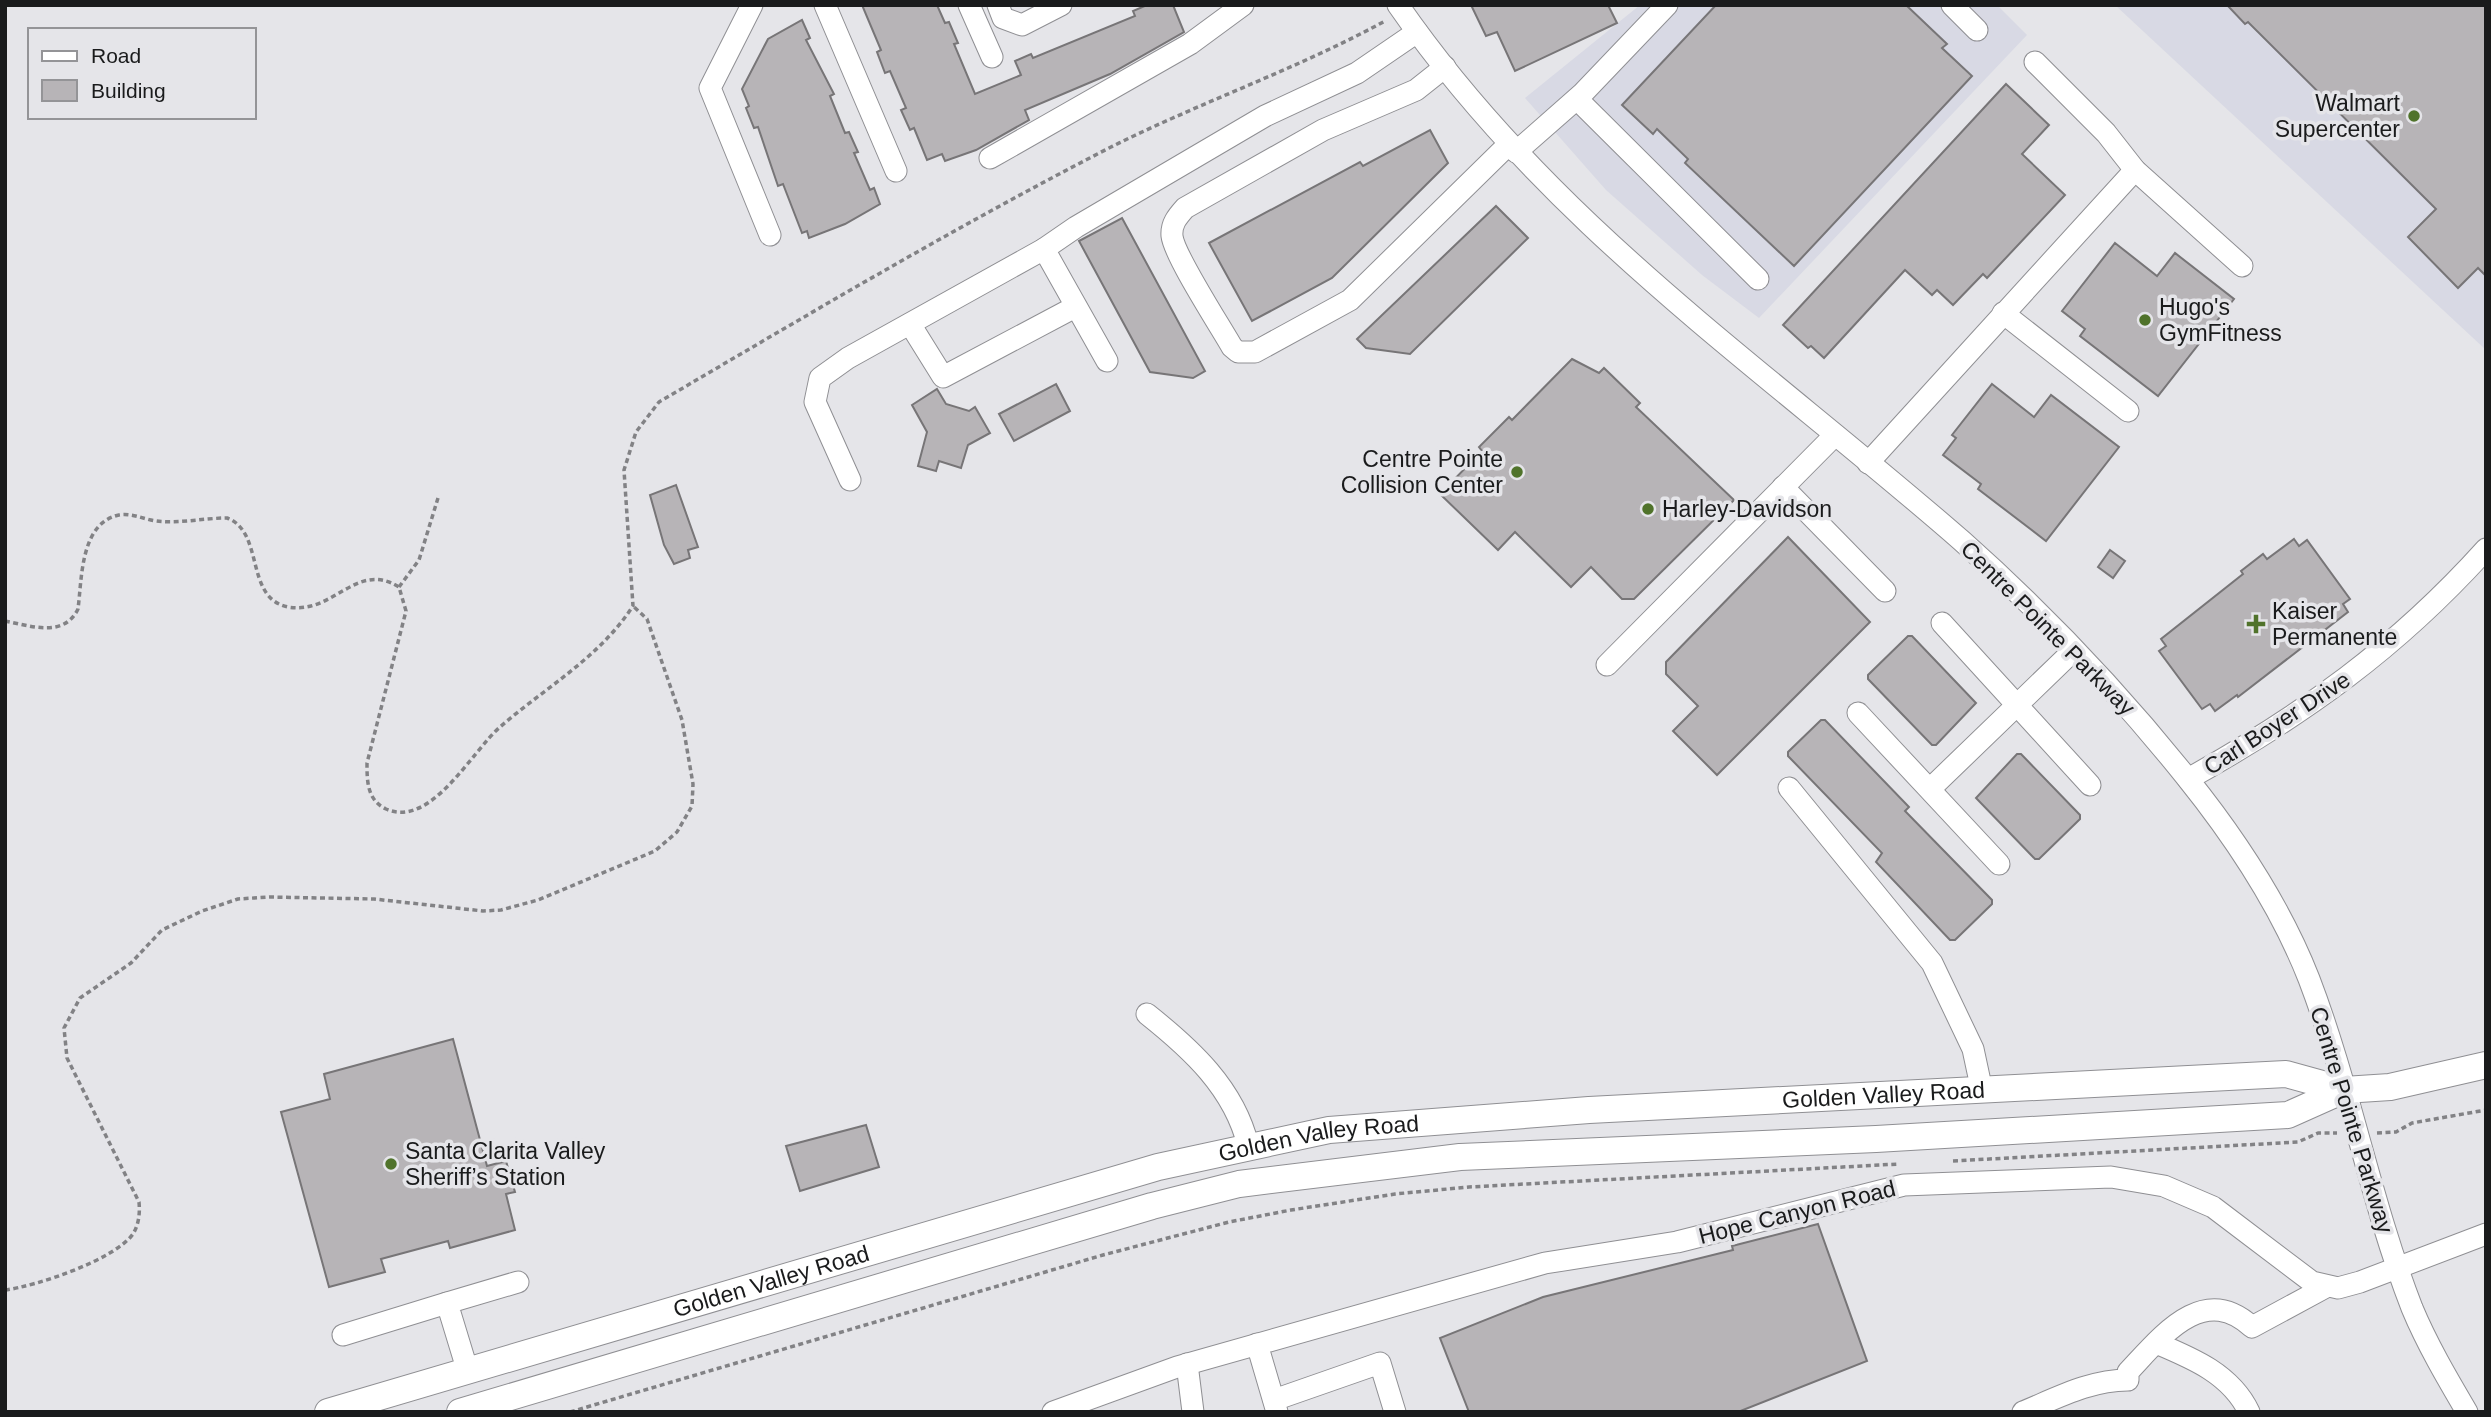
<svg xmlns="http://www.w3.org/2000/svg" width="2491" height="1417" viewBox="0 0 2491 1417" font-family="Helvetica,sans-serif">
<rect width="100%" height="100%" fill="#e5e5e9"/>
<g fill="#d8d9e4">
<polygon points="1640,5 1997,5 2027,35 1759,318 1702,275 1606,190 1525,98"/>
<polygon points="2115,5 2486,5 2486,350"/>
</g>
<g fill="#b7b4b7" stroke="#777577" stroke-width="2">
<polygon points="862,5 937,5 945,23 949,22 958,43 954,44 975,94 1021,75 1015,61 1031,54 1033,58 1135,16 1133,11 1147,5 1173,5 1184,32 1110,74 1025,110 1029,120 976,150 945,161 942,154 927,160 914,128 910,130 901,110 906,108 890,71 885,73 877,52 881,50"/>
<polygon points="1471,5 1608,5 1617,23 1515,71 1497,32 1486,36"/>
<polygon points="1716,5 1906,5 1947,44 1942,48 1972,76 1794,266 1685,163 1688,159 1657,129 1653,134 1622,105"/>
<polygon points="2227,5 2486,5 2486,276 2478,268 2458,288 2408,237 2436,209 2248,22 2245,24"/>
<polygon points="802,20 810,38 806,40 834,94 830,96 845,133 849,132 858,152 854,153 870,190 874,188 880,204 845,224 809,238 807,231 802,233 783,184 778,186 758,127 754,128 746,108 749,106 742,89 768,39"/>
<polygon points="2006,84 2049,125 2022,154 2065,195 1987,278 1983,274 1953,305 1937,290 1932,295 1905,270 1824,358 1811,346 1808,348 1783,325"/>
<polygon points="1430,130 1448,163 1332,278 1252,321 1209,243 1360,162 1363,166"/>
<polygon points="1496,206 1528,238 1410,354 1366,348 1357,339"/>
<polygon points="1122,218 1205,371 1193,378 1150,372 1079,241"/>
<polygon points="2115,243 2157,276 2175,253 2234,299 2158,396 2080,336 2085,329 2062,311"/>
<polygon points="1572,359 1599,373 1604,368 1640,403 1636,407 1734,500 1634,599 1622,599 1591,567 1571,587 1515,532 1498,550 1440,494 1482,451 1479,447 1509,417 1512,420"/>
<polygon points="1056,384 1070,411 1014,441 999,414"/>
<polygon points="1992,384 2034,417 2051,395 2119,447 2046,541 1978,489 1981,484 1943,455 1956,438 1952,435"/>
<polygon points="937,389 946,404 969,411 975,407 990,433 968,445 961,468 939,461 936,471 918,466 927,432 912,405"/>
<polygon points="676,485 698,547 688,550 690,558 674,564 664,545 650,495"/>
<polygon points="1788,537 1870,622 1717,775 1673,731 1698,706 1666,674 1666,662"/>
<polygon points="2294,539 2299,546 2307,540 2350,599 2343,604 2348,612 2238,697 2237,695 2215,711 2210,704 2202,709 2159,651 2166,646 2161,639 2243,574 2241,571 2263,554 2267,559"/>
<polygon points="2110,550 2125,561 2113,578 2098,567"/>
<polygon points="1908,636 1912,636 1976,703 1936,745 1932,745 1868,679 1868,675"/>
<polygon points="1821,720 1825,720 1909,807 1905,811 1992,900 1992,904 1955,940 1950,940 1876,862 1882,853 1788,756 1788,752"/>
<polygon points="2017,754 2021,754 2080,815 2080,819 2039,859 2035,859 1976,798"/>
<polygon points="453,1039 487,1166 506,1161 515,1192 506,1194 515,1230 450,1248 448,1241 381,1259 385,1272 329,1287 281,1112 330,1099 324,1074"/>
<polygon points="866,1125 879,1167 800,1191 786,1146"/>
<polygon points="1818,1224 1867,1361 1738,1412 1469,1412 1440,1338 1543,1297 1733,1250 1732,1246"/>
</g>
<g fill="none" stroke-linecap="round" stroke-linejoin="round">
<g stroke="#8f8f93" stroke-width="23">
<g id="minor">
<polyline points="752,5 710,88 770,235"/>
<polyline points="825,5 896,171"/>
<polyline points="969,5 992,57"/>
<polyline points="998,5 1003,18 1022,25 1061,5"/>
<path d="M1398,5C1551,226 1763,367 1962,541C2043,613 2119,693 2187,778C2236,839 2280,905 2309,979C2350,1086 2370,1200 2412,1308C2427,1344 2447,1378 2467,1412"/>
<polyline points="1952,5 1977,30"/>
<polyline points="2035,62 2106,133 2135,170 2242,266"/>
<path d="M1445,67L1416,90L1323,130L1185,208C1177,217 1171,224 1172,236C1174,255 1220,326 1232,347L1238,352H1255L1350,300L1509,144"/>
<polyline points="1577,99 1758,279"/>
<polyline points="1516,152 1582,94 1667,5"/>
<polyline points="990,158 1190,44 1243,5"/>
<polyline points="1044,249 1107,361"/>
<polyline points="2003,313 2128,411"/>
<polyline points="910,324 943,377 1075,307"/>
<polyline points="1868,463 2135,170"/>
<polyline points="850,480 815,402 820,378 848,358 1044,249 1076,227 1265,116 1357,73 1417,32"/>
<polyline points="1783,487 1885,591"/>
<polyline points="1942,623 2090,785"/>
<polyline points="1607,665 1835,435"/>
<polyline points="1858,713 1999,864"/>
<path d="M2188,779C2303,715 2397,648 2486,549"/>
<polyline points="1789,788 1932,963 1973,1049 1982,1091"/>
<polyline points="1930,789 2074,650"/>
<path d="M1147,1014C1191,1049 1234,1088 1248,1145"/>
<polyline points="343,1335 447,1303"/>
<path d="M2156,1343C2192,1358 2231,1374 2249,1412"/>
<polyline points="1257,1344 1277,1412"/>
<polyline points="1187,1364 1193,1412"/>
<polyline points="468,1372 447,1303 518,1282"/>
<polyline points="1274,1400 1380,1363 1395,1412"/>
<polyline points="1053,1412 1177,1367 1545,1263 1677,1242 1904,1185 2111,1177 2164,1186 2213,1207 2312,1282 2338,1288 2360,1282 2486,1234"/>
<path d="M2023,1412C2057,1398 2090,1380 2128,1380V1372C2162,1336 2203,1282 2252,1327L2326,1287"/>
</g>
</g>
<g stroke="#8f8f93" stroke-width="28">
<g id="major">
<path id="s1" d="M328,1412L1158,1167L1329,1130L1589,1110L2286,1074L2344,1090L2390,1087L2486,1065"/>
<polyline points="460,1412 1152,1206 1239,1184 1460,1157 1876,1139 2288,1115 2344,1090"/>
</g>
</g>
<g stroke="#828285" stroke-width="3.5" stroke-dasharray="5 3.5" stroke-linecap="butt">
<polyline points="399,587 419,560 438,498"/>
<path d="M5,621C31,626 64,638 78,609C82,579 80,523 119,515C132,513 143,519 156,521C178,524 204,518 227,518C265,532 244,598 288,607C334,615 356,560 399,587L406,611L367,763C367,781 367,800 386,809C431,829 472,751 500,727C546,687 599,658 633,606L624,470L636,432L659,402C809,314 957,226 1111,147C1201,102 1297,69 1385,21"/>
<polyline points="2377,1133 2396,1132 2412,1123 2486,1110"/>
<polyline points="1953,1161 2298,1142 2318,1133 2337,1133"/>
<path d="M5,1290C37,1286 114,1260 133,1234C139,1224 140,1213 139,1202L67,1058L64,1028L80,998L131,963L162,930L202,911L238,899L270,897L374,899L483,911L501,910L538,900L655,851L677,832L692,806L693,784L682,720L647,619L633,606"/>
<polyline points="570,1412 1103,1255 1229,1222 1291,1210 1395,1194 1469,1187 1899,1164"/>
</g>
<use href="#minor" stroke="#fff" stroke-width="21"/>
<use href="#major" stroke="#fff" stroke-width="26"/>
</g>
<g fill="#50732b" stroke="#e5e5e9" stroke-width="2.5">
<circle cx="2414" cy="116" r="7"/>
<circle cx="2145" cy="320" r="7"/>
<circle cx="1517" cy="472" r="7"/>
<circle cx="1648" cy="509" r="7"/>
<path d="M2252.5 613.5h7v7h7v7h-7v7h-7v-7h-7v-7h7z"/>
<circle cx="391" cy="1164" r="7"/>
</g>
<g text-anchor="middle" stroke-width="7" stroke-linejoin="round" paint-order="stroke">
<g font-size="23" fill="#1a1b1c" stroke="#e5e5e9" text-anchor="start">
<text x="2400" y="111" text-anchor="end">Walmart<tspan x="2400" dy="26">Supercenter</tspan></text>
<text x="2159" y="315">Hugo's<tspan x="2159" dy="26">GymFitness</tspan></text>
<text x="1503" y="467" text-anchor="end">Centre Pointe<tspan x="1503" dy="26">Collision Center</tspan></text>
<text x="1662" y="517">Harley-Davidson</text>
<text x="2272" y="619">Kaiser<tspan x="2272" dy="26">Permanente</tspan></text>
<text x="405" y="1159">Santa Clarita Valley<tspan x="405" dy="26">Sheriff’s Station</tspan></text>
</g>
<g font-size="23" fill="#1a1b1c" stroke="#e5e5e9">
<text transform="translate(2048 628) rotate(45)" y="8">Centre Pointe Parkway</text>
<text transform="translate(2277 723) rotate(-33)" y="8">Carl Boyer Drive</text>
<text dy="8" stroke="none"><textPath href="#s1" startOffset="1596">Golden Valley Road</textPath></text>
<text transform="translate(2352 1120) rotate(73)" y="8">Centre Pointe Parkway</text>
<text dy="8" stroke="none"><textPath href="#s1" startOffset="1029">Golden Valley Road</textPath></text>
<text transform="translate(1797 1212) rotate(-14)" y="8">Hope Canyon Road</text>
<text dy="8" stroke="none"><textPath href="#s1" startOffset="462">Golden Valley Road</textPath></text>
</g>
</g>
<rect width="2491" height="1417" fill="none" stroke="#1a1b1c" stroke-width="14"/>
<rect x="28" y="28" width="228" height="91" fill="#e5e5e9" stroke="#949497" stroke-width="2"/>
<rect x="42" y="51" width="35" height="10" fill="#ffffff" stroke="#949497" stroke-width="2"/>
<text x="91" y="63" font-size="21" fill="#1a1b1c">Road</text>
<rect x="42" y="80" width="35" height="21" fill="#b7b4b7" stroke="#949497" stroke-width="2"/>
<text x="91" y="98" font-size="21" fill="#1a1b1c">Building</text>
</svg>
